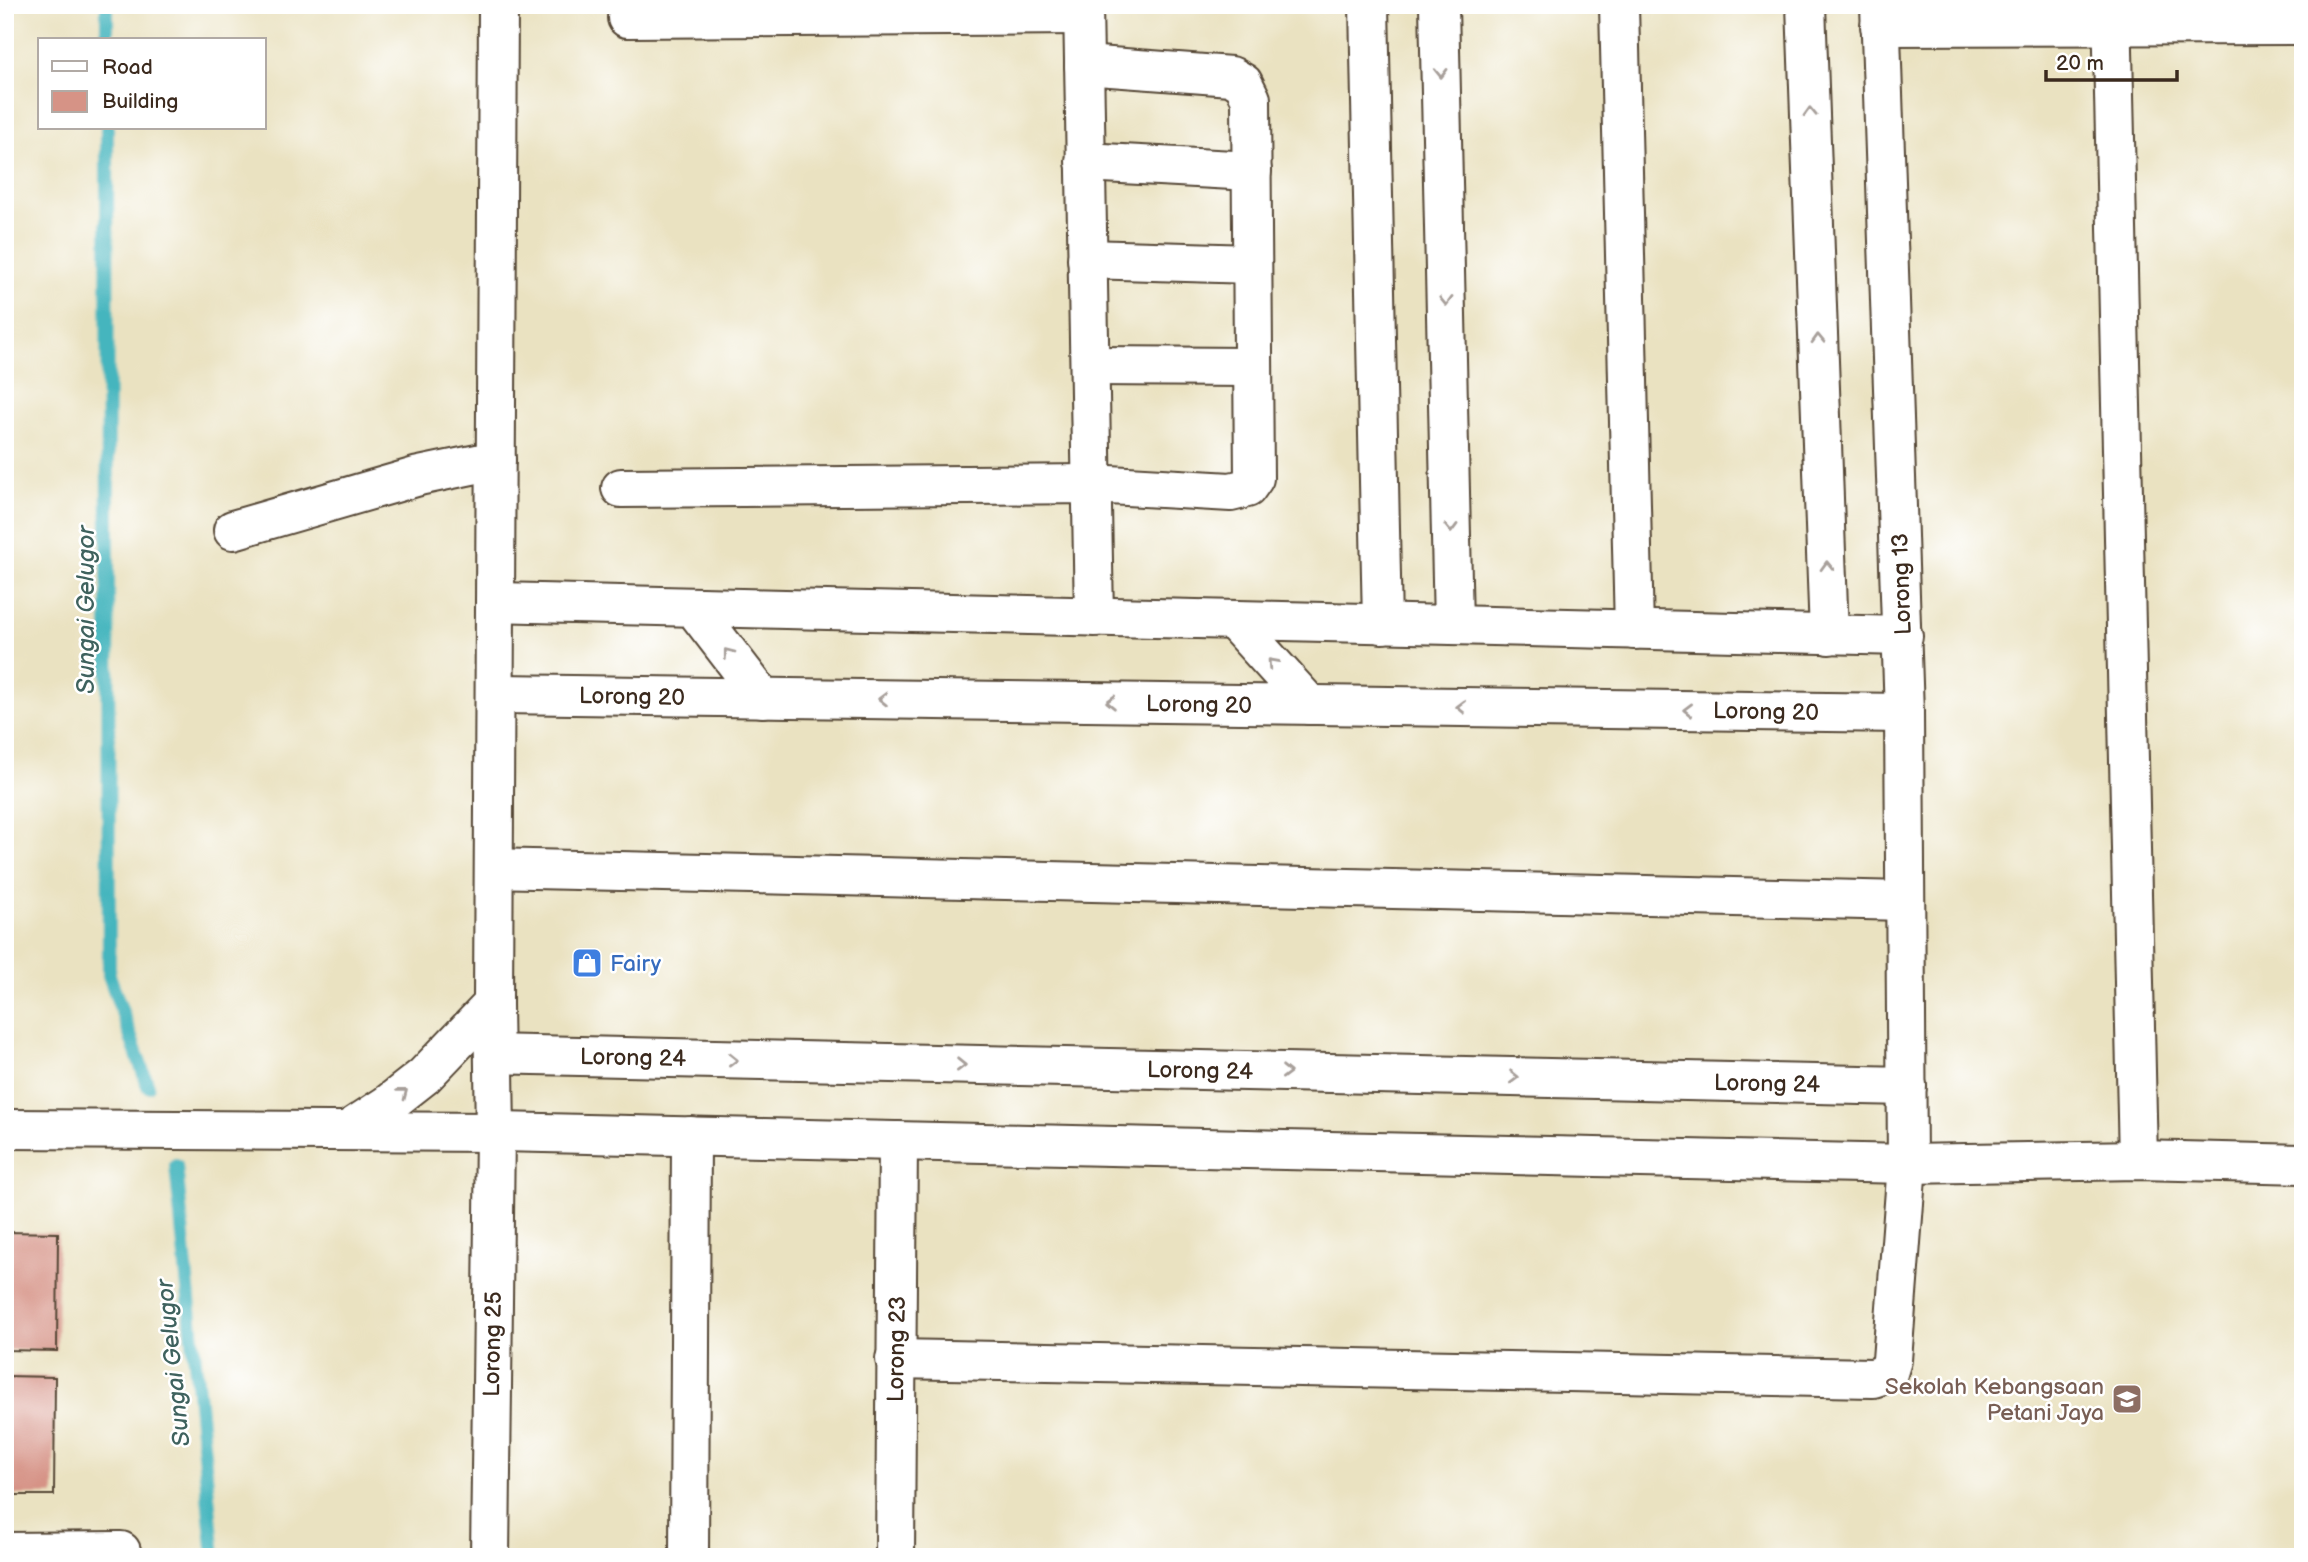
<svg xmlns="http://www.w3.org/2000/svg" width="2308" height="1562" viewBox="0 0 2308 1562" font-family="'Balsamiq Sans',sans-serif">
<rect width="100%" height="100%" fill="#fff"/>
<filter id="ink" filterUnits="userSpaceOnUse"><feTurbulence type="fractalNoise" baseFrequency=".0143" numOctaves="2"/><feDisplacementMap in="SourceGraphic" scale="14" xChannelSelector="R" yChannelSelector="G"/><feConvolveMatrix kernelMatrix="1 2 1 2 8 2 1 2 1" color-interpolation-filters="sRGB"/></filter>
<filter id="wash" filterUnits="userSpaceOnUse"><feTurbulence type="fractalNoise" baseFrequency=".00686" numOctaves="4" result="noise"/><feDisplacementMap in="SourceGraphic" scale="28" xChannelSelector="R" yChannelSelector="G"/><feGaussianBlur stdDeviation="1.57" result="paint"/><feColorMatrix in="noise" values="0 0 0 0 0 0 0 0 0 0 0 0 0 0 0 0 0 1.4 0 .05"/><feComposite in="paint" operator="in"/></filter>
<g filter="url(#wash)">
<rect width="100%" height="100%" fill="#eae2c1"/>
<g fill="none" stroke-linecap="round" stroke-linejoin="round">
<g stroke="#45b5be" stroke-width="14">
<polyline points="107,5 107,40"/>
<polyline points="107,128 109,975 148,1086"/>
<polyline points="176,1165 214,1557"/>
</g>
</g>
<g id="blocks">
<g fill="#d69386">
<polygon points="5,1232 58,1233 57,1351 5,1350"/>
<polygon points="5,1376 55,1377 54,1495 5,1495"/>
</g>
</g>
</g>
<g filter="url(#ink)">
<use href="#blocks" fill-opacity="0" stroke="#554636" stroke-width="2"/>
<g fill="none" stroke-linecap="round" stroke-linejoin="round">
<g stroke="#554636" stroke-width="42">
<g id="minor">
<polyline points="1083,5 1094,617"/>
<polyline points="1369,5 1382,624"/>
<polyline points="1439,5 1453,625"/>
<polyline points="1619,5 1634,630"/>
<polyline points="1806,5 1829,635"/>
<polyline points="2112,5 2138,1160"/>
<polyline points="627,18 1083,15"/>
<polyline points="1880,26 2303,25"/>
<polyline points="1085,162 1252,171"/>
<polyline points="1087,259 1252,264"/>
<polyline points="1090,366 1253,367"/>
<polyline points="621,488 1092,484 1231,492 1247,488 1254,478 1251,99 1243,83 1231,76 1084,65"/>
<polyline points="233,530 419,476 496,460"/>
<polyline points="495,602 1903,636"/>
<polyline points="693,607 763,698"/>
<polyline points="1233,620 1310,705"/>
<polyline points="495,694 1904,713"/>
<polyline points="494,868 1905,901"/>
<polyline points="494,1054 1907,1086"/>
<polyline points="5,1129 495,1132 1907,1164 2138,1160 2303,1164"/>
<polyline points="347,1131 387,1105 424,1076 493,1004"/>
<polyline points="895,1359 1873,1378 1888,1373 1892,1360 1907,1164 1904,713 1880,5"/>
<polyline points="5,1552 121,1551"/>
<polyline points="490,1557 495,1132 493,1004 498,5"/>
<polyline points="689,1557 691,1136"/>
<polyline points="895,1557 898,1141"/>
</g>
</g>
<use href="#minor" stroke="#fff" stroke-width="38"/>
</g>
<defs><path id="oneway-chevron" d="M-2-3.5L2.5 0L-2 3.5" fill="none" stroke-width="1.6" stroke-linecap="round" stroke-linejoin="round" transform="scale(1.75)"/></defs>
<g stroke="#a79f9a">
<use href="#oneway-chevron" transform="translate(1441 73) rotate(89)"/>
<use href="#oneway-chevron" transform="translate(1810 112) rotate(-92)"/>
<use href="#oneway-chevron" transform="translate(1446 301) rotate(89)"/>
<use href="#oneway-chevron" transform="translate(1818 339) rotate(-92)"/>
<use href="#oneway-chevron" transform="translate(1451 528) rotate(89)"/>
<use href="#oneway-chevron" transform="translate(1827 566) rotate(-92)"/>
<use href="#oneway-chevron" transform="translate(728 653) rotate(-128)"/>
<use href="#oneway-chevron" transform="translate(1272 663) rotate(-132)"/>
<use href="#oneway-chevron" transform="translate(883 699) rotate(-179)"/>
<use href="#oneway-chevron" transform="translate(1111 702) rotate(-179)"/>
<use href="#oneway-chevron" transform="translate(1461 707) rotate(-179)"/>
<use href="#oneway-chevron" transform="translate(1688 710) rotate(-179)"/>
<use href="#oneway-chevron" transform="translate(733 1060) rotate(1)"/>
<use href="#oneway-chevron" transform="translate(961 1065) rotate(1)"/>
<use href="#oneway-chevron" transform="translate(1286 1072) rotate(1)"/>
<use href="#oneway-chevron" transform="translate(1514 1077) rotate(1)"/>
<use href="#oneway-chevron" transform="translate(403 1093) rotate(-38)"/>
</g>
</g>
<defs>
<g id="shop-square" transform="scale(1.575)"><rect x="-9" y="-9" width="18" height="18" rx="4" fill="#3f7fe0" stroke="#fff"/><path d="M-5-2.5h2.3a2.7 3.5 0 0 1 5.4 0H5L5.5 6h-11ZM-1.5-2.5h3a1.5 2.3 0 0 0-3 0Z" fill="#fff"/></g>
<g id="school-square" transform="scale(1.575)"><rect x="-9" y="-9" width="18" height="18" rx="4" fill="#8d6e63" stroke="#fff"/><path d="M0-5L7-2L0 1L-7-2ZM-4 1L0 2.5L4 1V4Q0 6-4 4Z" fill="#fff"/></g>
</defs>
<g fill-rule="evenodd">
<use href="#shop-square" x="587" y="963"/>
<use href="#school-square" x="2127" y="1399"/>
</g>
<g text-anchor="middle" stroke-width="5" stroke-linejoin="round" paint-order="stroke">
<g font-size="23" fill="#3b2a1e" stroke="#fff">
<text transform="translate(1901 584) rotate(-92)" y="8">Lorong 13</text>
<text transform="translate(632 696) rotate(1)" y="8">Lorong 20</text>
<text transform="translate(1199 704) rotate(1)" y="8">Lorong 20</text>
<text transform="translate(1766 711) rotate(1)" y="8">Lorong 20</text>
<text transform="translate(633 1057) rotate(1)" y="8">Lorong 24</text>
<text transform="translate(1200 1070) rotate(1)" y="8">Lorong 24</text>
<text transform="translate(1767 1083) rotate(1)" y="8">Lorong 24</text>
<text transform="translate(492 1344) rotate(-89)" y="8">Lorong 25</text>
<text transform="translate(896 1349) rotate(-89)" y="8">Lorong 23</text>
</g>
<g font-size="23" fill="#366cbe" stroke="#fff" text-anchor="start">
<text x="610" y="971">Fairy</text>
</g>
<g font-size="23" fill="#785e54" stroke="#fff" text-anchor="end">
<text x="2104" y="1394">Sekolah Kebangsaan<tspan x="2104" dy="26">Petani Jaya</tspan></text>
</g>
<g font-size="24" font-style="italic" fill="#3f625e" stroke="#fff">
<text transform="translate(86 610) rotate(-90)" y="8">Sungai Gelugor</text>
<text transform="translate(173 1363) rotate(-96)" y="8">Sungai Gelugor</text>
</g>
</g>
<rect width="2308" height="1562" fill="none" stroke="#fff" stroke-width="28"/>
<rect x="38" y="38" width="228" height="91" fill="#ffffff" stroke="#b1aaa5" stroke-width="2"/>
<rect x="52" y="61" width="35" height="10" fill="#ffffff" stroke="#b1aaa5" stroke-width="2"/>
<text x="102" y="74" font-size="21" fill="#3b2a1e">Road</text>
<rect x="52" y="91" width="35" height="21" fill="#d69386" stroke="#b1aaa5" stroke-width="2"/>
<text x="102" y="108" font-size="21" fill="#3b2a1e">Building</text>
<path d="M2046 70v10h131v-10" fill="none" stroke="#3b2a1e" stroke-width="3.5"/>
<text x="2056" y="70" font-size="21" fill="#3b2a1e" stroke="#ffffff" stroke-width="5" paint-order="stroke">20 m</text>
</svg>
